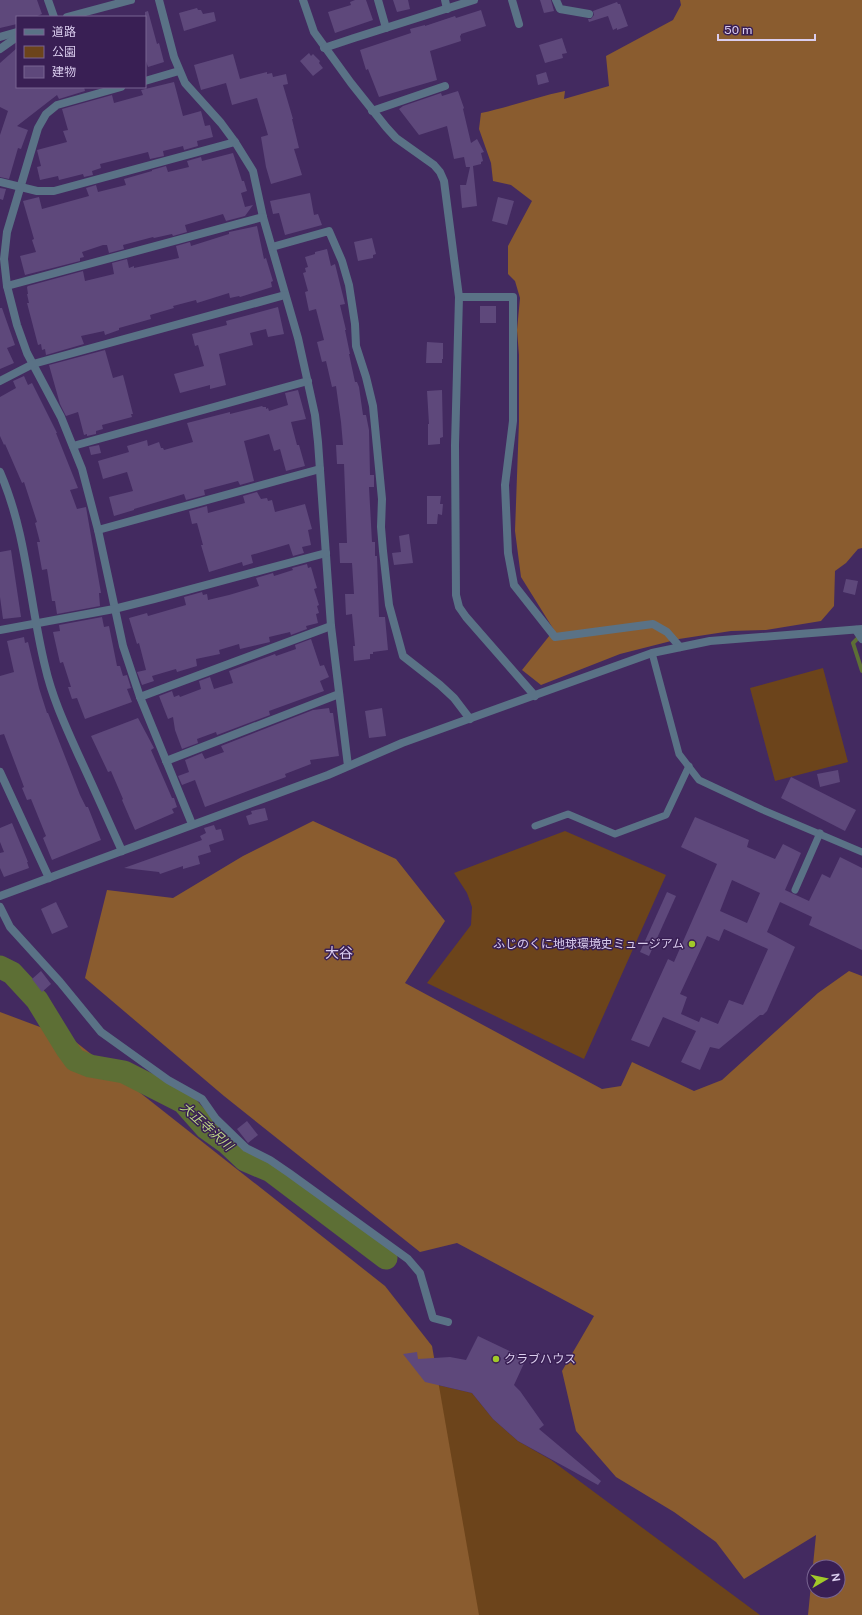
<svg xmlns="http://www.w3.org/2000/svg" width="862" height="1615" viewBox="0 0 862 1615" font-family="'Public Sans','Noto Sans JP',sans-serif">
<rect width="100%" height="100%" fill="#432a60"/>
<g fill="#6c441b">
<polygon points="823,668 848,762 775,781 750,688"/>
<polygon points="565,831 666,875 584,1059 427,983 471,925 472,907 467,893 454,873"/>
<polygon points="425,1382 472,1393 493,1419 518,1441 551,1460 760,1615 389,1615"/>
</g>
<g fill="#8a5c2f" fill-rule="evenodd">
<path d="M680,0H862V548L858,549L846,563L835,571L834,606L821,621L766,630L731,631L679,639L620,654L541,685L522,670L554,630L521,577L515,531L519,421V355L517,330L520,298L515,281L508,274V246L532,201L511,185L493,181L491,163L479,129L481,113C510,107 536,97 565,91L564,99L609,86L606,56L673,20L681,5Z"/>
<path d="M313,821L396,859L445,921L405,983L602,1089L621,1086L632,1062L694,1091L722,1080L818,993L849,971L862,976V1615H808L816,1535L744,1579L716,1542L674,1512L616,1477L576,1431L562,1371L594,1316L457,1243L420,1252L224,1096L85,978L107,890L173,898L243,856ZM814,1567H838V1591H814Z"/>
<polygon points="0,1012 72,1039 385,1286 432,1346 479,1615 0,1615"/>
</g>
<g fill="none" stroke-linecap="round" stroke-linejoin="round">
<polyline stroke="#5d6f35" stroke-width="4" points="860,636 853,643 862,671"/>
<polyline stroke="#5d6f35" stroke-width="23" points="0,967 12,973 37,1000 67,1049 75,1060 90,1066 124,1072 183,1102 206,1128 227,1143 245,1160 271,1171 386,1258"/>
</g>
<g fill="#5e487b" fill-rule="evenodd">
<polygon points="0,0 37,0 42,14 35,17 17,17 17,24 0,28"/>
<polygon points="355,0 366,0 373,20 335,33 328,12 351,5 350,2"/>
<polygon points="393,0 408,0 410,9 397,12"/>
<polygon points="540,0 551,0 554,11 544,13"/>
<polygon points="617,2 618,4 620,4 628,26 617,30 617,28 613,30 608,16 589,22 588,19 591,19 594,15 593,11"/>
<polygon points="197,8 198,10 201,10 203,14 214,12 216,21 184,31 179,13"/>
<polygon points="481,10 486,26 461,34 461,35 460,36 461,41 430,51 437,80 379,97 368,69 366,70 360,50 411,33 410,29 425,25 425,26 455,16 456,18"/>
<polygon points="148,11 157,44 159,43 164,62 148,67 145,58 145,12"/>
<polygon points="562,38 567,53 562,54 563,58 545,63 539,45"/>
<polygon points="17,48 17,87 84,87 85,91 59,99 57,95 17,126 28,130 21,149 18,148 9,179 0,177 0,135 8,111 0,107 0,63"/>
<polygon points="309,53 311,56 313,54 320,61 319,63 323,68 313,76 300,61"/>
<polygon points="233,54 240,79 267,72 267,74 272,73 273,77 286,74 288,84 283,85 293,119 292,119 299,148 294,149 302,175 271,184 266,167 261,137 268,135 257,98 232,105 226,83 201,90 194,65"/>
<polygon points="546,72 549,82 538,85 536,75"/>
<polygon points="174,82 183,116 201,111 205,126 210,125 213,137 197,141 198,146 184,150 183,146 163,151 164,156 150,159 148,152 100,164 101,168 92,171 93,175 84,177 83,174 59,180 58,176 40,180 37,167 41,166 37,150 67,142 63,131 68,130 62,109 112,95 114,103 143,95 141,90"/>
<polygon points="458,91 464,108 463,109 471,143 477,139 484,152 481,153 483,161 481,162 481,164 473,166 477,206 462,208 460,185 466,185 470,167 466,167 464,157 454,159 447,126 419,135 399,109 403,106 441,93 442,96"/>
<polygon points="233,153 242,181 244,181 247,191 241,193 245,207 253,205 245,216 226,221 223,214 185,225 187,232 173,236 172,234 154,238 153,237 123,245 124,249 109,253 107,245 103,245 82,252 84,257 80,258 80,261 25,275 20,256 36,252 32,240 34,239 23,201 39,197 42,209 89,196 86,188 96,185 98,192 126,185 124,179 152,171 152,170 166,166 168,172 189,167 187,161 201,157 202,161"/>
<polygon points="0,188 6,189 3,200 0,199"/>
<polygon points="310,193 314,215 318,214 322,225 285,235 279,213 273,214 270,201"/>
<polygon points="498,197 514,201 507,225 492,221"/>
<polygon points="257,226 264,259 266,258 273,281 271,282 272,287 240,297 239,296 230,298 229,293 197,303 196,300 173,306 174,308 150,315 151,319 119,328 119,330 105,335 104,331 81,336 84,344 46,355 45,349 42,350 41,344 38,345 27,303 29,303 27,294 28,294 27,287 28,286 83,271 85,281 114,274 112,263 127,259 129,268 134,266 134,268 179,258 176,246 190,242 191,246 229,234 229,232"/>
<polygon points="372,238 376,254 373,255 373,258 358,261 354,242"/>
<polygon points="327,249 331,266 335,264 345,304 340,305 346,330 345,330 350,354 349,354 355,382 357,382 359,387 363,415 366,415 369,430 370,475 374,475 374,487 369,487 372,542 375,542 375,556 377,556 379,617 385,617 388,650 373,652 373,654 370,654 370,659 354,661 353,646 355,646 352,614 346,615 345,594 354,594 352,563 340,563 339,543 347,543 344,464 337,464 336,445 343,445 341,422 336,386 332,387 326,361 322,362 317,342 324,340 316,309 309,311 305,292 308,291 303,273 306,272 305,268 308,267 305,257 315,254 315,252"/>
<rect x="480" y="306" width="16" height="17"/>
<polygon points="278,307 284,334 268,337 266,329 250,333 253,345 219,354 226,385 210,389 210,385 180,393 174,374 204,366 198,345 195,346 192,334 227,325 226,321"/>
<polygon points="0,308 2,308 15,345 7,348 14,363 0,369"/>
<polygon points="427,342 443,343 443,359 442,359 442,363 426,363"/>
<polygon points="105,350 113,378 123,375 133,414 131,414 132,417 102,425 103,429 96,431 96,434 87,436 87,434 84,435 78,412 66,416 60,404 49,365"/>
<polygon points="24,376 28,385 32,383 57,433 56,433 78,488 70,490 77,509 86,507 101,593 99,593 100,606 57,614 55,601 52,601 47,569 42,570 37,542 40,542 35,523 37,522 24,482 22,483 5,444 4,445 0,436 0,397 16,388 13,381"/>
<polygon points="298,390 306,419 291,422 297,445 299,445 305,466 286,471 280,449 274,451 269,434 244,441 254,481 240,485 238,481 204,490 205,495 186,500 184,494 134,509 134,510 114,516 109,497 133,491 127,472 103,479 98,461 129,452 127,446 147,440 148,446 159,442 161,448 163,448 164,450 193,442 187,423 230,412 230,414 262,406 263,407 266,407 266,409 268,408 269,411 288,405 285,393"/>
<polygon points="442,390 443,437 440,438 440,444 428,445 428,424 429,424 427,391"/>
<polygon points="99,445 101,453 91,455 89,447"/>
<polygon points="257,492 261,499 267,498 268,501 272,500 275,512 305,504 312,529 308,530 311,545 302,547 304,553 293,556 289,544 251,555 253,563 243,566 242,562 209,572 201,545 203,545 197,523 192,524 189,511 207,506 208,513 245,503 243,496"/>
<polygon points="427,496 441,496 440,504 443,504 442,515 438,514 437,524 427,524"/>
<polygon points="409,534 413,563 394,565 392,553 401,552 399,536"/>
<polygon points="11,550 21,617 3,619 0,597 0,552"/>
<polygon points="307,564 308,568 311,567 317,588 314,589 319,605 317,606 319,613 316,614 318,623 306,626 307,629 291,635 290,632 269,637 270,642 240,649 239,644 219,650 220,654 196,659 197,666 177,672 176,669 152,676 154,681 142,685 137,672 146,670 139,643 137,644 129,618 147,613 148,616 186,605 184,597 202,592 203,595 207,594 208,600 229,595 259,586 256,578 273,573 274,576 293,570 292,568"/>
<polygon points="846,579 858,581 855,595 843,592"/>
<polygon points="102,617 104,627 109,626 117,666 120,666 123,676 127,675 131,688 127,689 132,702 85,719 77,698 72,699 68,687 71,687 63,662 60,663 53,632 60,631 59,625"/>
<polygon points="24,637 25,643 28,642 39,688 47,713 48,713 80,795 86,807 88,807 101,840 52,860 43,838 46,836 31,799 27,800 22,788 24,787 4,734 0,735 0,676 14,672 7,641"/>
<polygon points="311,639 320,666 324,665 329,677 320,681 324,691 269,711 270,715 217,735 216,732 197,739 198,743 182,749 175,730 173,717 168,719 159,696 172,691 174,697 179,695 180,697 201,689 199,681 210,677 214,689 233,683 229,671 275,654 276,656 296,649 295,645"/>
<polygon points="329,708 330,713 333,713 339,756 310,760 311,764 285,774 286,777 205,807 195,780 182,785 178,776 189,772 185,760 202,753 205,759 224,752 221,746 313,710"/>
<polygon points="382,708 386,736 369,738 365,711"/>
<polygon points="138,718 154,748 151,750 172,798 174,798 177,807 172,809 174,813 135,830 122,800 123,799 111,771 108,772 91,736"/>
<polygon points="838,770 840,782 820,787 817,774"/>
<polygon points="791,777 856,810 845,831 781,798"/>
<polygon points="265,808 268,820 249,825 246,816 252,814 251,811"/>
<path d="M695,817L749,840L747,847L775,859L783,844L801,853L785,890L809,901L822,874L830,878L840,857L862,868V950L809,925L812,917L780,902L767,932L795,947L767,1011L763,1015H760L719,1049L710,1047L700,1070L681,1062L696,1031L663,1017L649,1047L631,1040L668,959L674,962L717,864L681,847ZM732,880L760,893L747,923L720,911ZM724,929L768,949L743,1005L729,1000L718,1024L701,1017L699,1022L681,1014L687,997L680,994L707,936L719,941Z"/>
<polygon points="12,823 28,862 27,862 29,868 4,877 0,868 0,853 4,852 0,842 0,828"/>
<polygon points="214,825 216,830 221,829 224,840 209,845 211,852 198,856 200,864 183,869 183,866 160,874 159,872 124,868 202,840 200,836 206,833 204,828"/>
<polygon points="667,892 676,896 649,956 640,952"/>
<polygon points="56,902 68,927 52,934 41,909"/>
<polygon points="41,971 51,984 42,992 32,979"/>
<polygon points="247,1121 258,1135 248,1143 237,1129"/>
<polygon points="478,1336 526,1359 514,1385 520,1391 544,1425 539,1429 601,1481 598,1485 518,1441 493,1419 472,1393 425,1382 403,1354 417,1352 418,1359 450,1357 466,1360"/>
</g>
<g fill="none" stroke-linecap="round" stroke-linejoin="round">
<g stroke="#5a7286" stroke-width="7">
<polyline points="652,653 679,754 699,780 763,810 862,852"/>
<polyline points="535,826 568,814 615,834 666,815 689,766"/>
<polyline points="795,890 820,833"/>
</g>
<g stroke="#5a7286" stroke-width="8">
<polyline points="48,0 54,17"/>
<polyline points="159,0 174,57 185,83 221,123 235,142 253,171 263,217 298,338 315,415 318,442 331,626 348,766"/>
<polyline points="303,0 314,32 351,83 386,127 396,138 434,165 440,172 444,181 459,297 455,445 456,595 459,607 466,617 535,696"/>
<polyline points="378,0 386,28"/>
<polyline points="445,0 447,9"/>
<polyline points="512,0 519,24"/>
<polyline points="556,0 560,9 589,14"/>
<polyline points="67,17 131,0"/>
<polyline points="0,37 17,32"/>
<polyline points="324,48 354,38 474,0"/>
<polyline points="0,49 17,37"/>
<polyline points="145,81 179,71"/>
<polyline points="121,87 57,105 46,114 38,128 7,232 4,259 7,286 17,325 27,353 61,417 82,469 98,530 123,646 140,697 192,824"/>
<polyline points="372,111 445,86"/>
<polyline points="0,182 37,191 54,191 235,142"/>
<polyline points="272,247 329,231 342,261 349,285 355,324 356,346 366,377 373,406 382,499 381,527 383,551 389,605 403,656 440,685 454,698 470,719"/>
<polyline points="7,286 263,217"/>
<polyline points="459,297 513,297 513,421 505,485 508,553 514,585 555,637 653,624 667,632 680,647"/>
<polyline points="0,381 33,364 285,295"/>
<polyline points="73,446 308,381"/>
<polyline points="98,530 320,469"/>
<polyline points="0,630 114,609 154,599 326,553"/>
<polyline points="856,630 862,639"/>
<polyline points="140,697 331,626"/>
<polyline points="166,761 339,694"/>
<polyline points="0,772 49,878"/>
<polyline points="0,896 328,775 402,743 652,653 710,641 862,629"/>
<polyline points="0,907 10,927 60,982 101,1032 168,1080 202,1099 216,1119 246,1148 270,1160 289,1173 408,1259 420,1273 433,1318 448,1322"/>
</g>
<path stroke="#5a7286" stroke-width="8" d="M0,472C27,534 29,601 45,666C52,697 65,725 78,754C93,786 107,818 122,851"/>
</g>
<g fill="#a1c929" stroke="#391f54" stroke-width="1.5">
<circle cx="692" cy="944" r="4"/>
<circle cx="496" cy="1359" r="4"/>
</g>
<g text-anchor="middle" stroke-width="3" stroke-linejoin="round" paint-order="stroke">
<g font-size="12" fill="#dacdee" stroke="#391f54" text-anchor="end">
<text x="684" y="948">ふじのくに地球環境史ミュージアム</text>
<text x="504" y="1363" text-anchor="start">クラブハウス</text>
</g>
<g font-size="13" font-style="italic" fill="#bdd983" stroke="#391f54">
<text transform="translate(207 1126) rotate(42)" y="5">大正寺沢川</text>
</g>
<g font-size="14" fill="#dacdee" stroke="#391f54">
<text x="339" y="958">大谷</text>
</g>
</g>
<rect x="16" y="16" width="130" height="72" fill="#391f54" stroke="#796592"/>
<rect x="24" y="29" width="20" height="6" fill="#5a7286" stroke="#796592"/>
<text x="52" y="36" font-size="12" fill="#dacdee">道路</text>
<rect x="24" y="46" width="20" height="12" fill="#6c441b" stroke="#796592"/>
<text x="52" y="56" font-size="12" fill="#dacdee">公園</text>
<rect x="24" y="66" width="20" height="12" fill="#5e487b" stroke="#796592"/>
<text x="52" y="76" font-size="12" fill="#dacdee">建物</text>
<g transform="translate(826 1579) rotate(81)"><circle r="19" fill="#391f54" stroke="#796592"/>
<path d="M0-3L7 15L0 10L-7 15Z" fill="#a1c929"/>
<text y="-6" font-size="11" font-weight="bold" text-anchor="middle" fill="#dacdee">N</text>
</g>
<path d="M718 34v6h97v-6" fill="none" stroke="#dacdee" stroke-width="2"/>
<text x="724" y="34" font-size="12" fill="#dacdee" stroke="#391f54" stroke-width="3" paint-order="stroke">50 m</text>
</svg>
